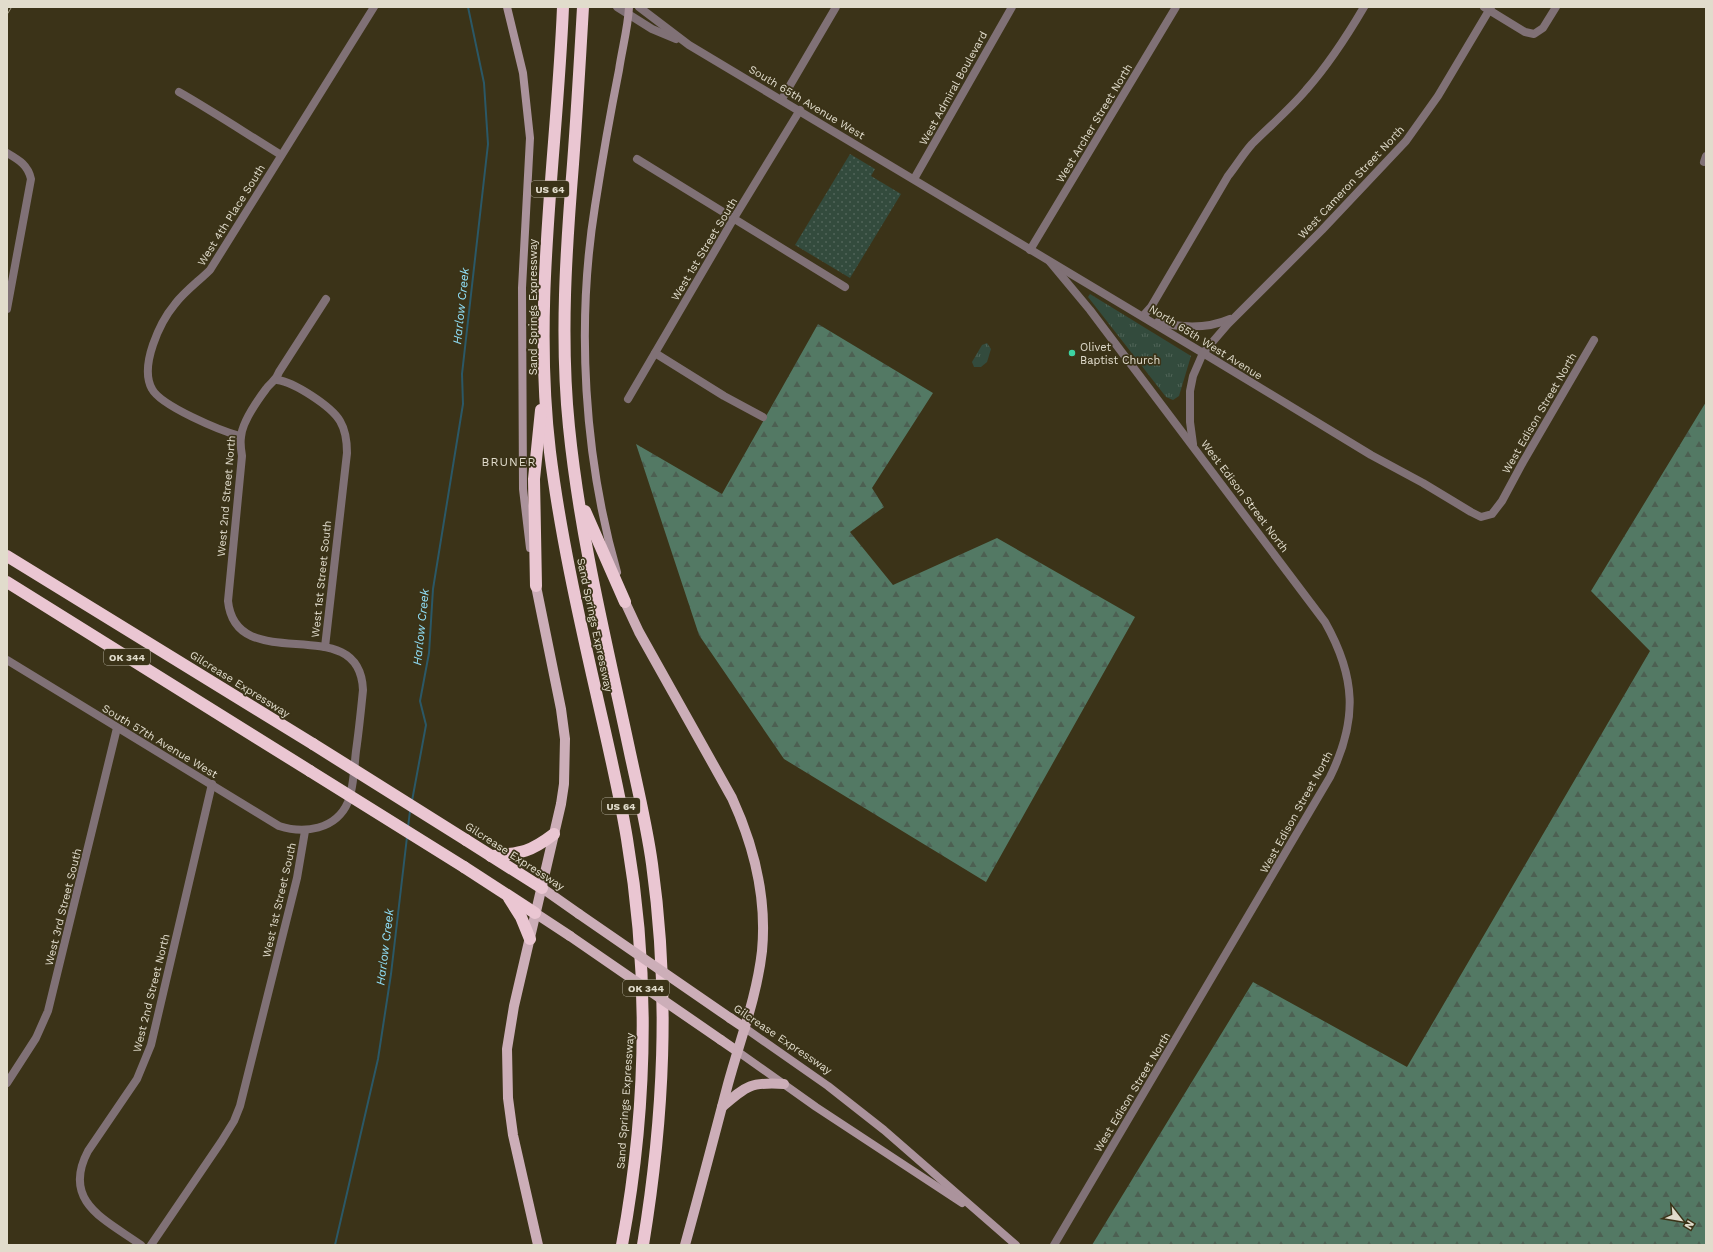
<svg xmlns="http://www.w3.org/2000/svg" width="1713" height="1252" viewBox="0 0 1713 1252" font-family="'Work Sans',sans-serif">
<defs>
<pattern id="grass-dots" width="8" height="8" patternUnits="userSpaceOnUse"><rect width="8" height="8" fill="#334b3d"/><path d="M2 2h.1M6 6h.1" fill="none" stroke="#506458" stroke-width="1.8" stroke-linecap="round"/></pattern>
<pattern id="forest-firs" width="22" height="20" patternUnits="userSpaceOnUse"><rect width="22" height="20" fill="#537964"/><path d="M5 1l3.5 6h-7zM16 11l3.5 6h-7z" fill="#4c6052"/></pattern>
<pattern id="park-tufts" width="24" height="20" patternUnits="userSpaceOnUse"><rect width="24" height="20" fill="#334b3d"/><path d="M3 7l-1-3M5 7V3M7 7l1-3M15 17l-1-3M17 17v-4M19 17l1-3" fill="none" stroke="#506458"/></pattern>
</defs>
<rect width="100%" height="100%" fill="#3b3318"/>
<polygon fill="url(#grass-dots)" points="850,154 875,169 871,176 901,194 850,278 795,245"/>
<g fill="url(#forest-firs)">
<polygon points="818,324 933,393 872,488 884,507 850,532 893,585 997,538 1135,617 986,882 784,759 699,635 636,444 722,494"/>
<polygon points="1706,402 1706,1245 1092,1245 1253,982 1407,1067 1650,651 1591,591"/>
</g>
<g fill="url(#park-tufts)">
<polygon points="1090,294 1191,356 1179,396 1173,400 1166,397 1088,297"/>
<polygon points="987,343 991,349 987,362 981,367 974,367 972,362 982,345"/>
</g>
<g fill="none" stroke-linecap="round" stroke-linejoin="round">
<g stroke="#2b5866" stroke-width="2">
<polyline points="412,801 426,725 420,701 429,653 433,589 463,404 462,374 488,144 484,83 468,7"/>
<polyline points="408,827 410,811"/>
<polyline points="335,1245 378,1059 391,974 407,837"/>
</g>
<g stroke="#807176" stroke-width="8">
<polyline points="1484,7 1525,32 1534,34 1543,28 1556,7"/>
<path d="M179,92C214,112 247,134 281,155"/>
<polyline points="782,99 836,7"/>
<path d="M7,153C19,160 28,165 31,179L7,309"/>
<polyline points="637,159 845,287"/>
<polyline points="1704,162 1706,156"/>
<polyline points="914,179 1012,7"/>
<polyline points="1030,250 1176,7"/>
<path d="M1143,316L1151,307L1228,176C1236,166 1243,154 1252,144C1270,126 1290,109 1306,90C1329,64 1347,36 1364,7"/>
<polyline points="655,353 724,396 763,417"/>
<polyline points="1203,353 1371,455 1423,483 1471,512 1481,517 1492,514 1502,501 1523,462 1594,340"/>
<path d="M277,380C294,382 331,406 340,421C346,431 347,442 347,453L325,647"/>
<polyline points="628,399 734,218 800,110"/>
<path d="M240,436C221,431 161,406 152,389C139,366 160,322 175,304C185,291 199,281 210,270L374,7"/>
<path d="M7,660L279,826C304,834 336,830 348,802C354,787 354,768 356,751C359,730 361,710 363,690C360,608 236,679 228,601L242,456C241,450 240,443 241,437C242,423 257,401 266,389C271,382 276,381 279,372L326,299"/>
<polyline points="7,1083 36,1038 48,1011 117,728"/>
<path d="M141,1245C106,1220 61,1202 88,1151L137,1079L151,1045L212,784"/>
<polyline points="151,1245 221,1142 234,1121 240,1106 297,878 305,831"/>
</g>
<g stroke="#807176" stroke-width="8">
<polyline points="617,7 652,29 676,39"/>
<polyline points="639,7 689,45 1203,353"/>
<path d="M1050,262L1090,310L1325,622C1356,677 1358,720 1330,777L1054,1245"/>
<path d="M1158,322C1182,328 1207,329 1230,319"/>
<polyline points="1193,444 1190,422 1190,391 1193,376 1203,353 1228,324 1322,230 1406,141 1438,96 1491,7"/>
</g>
<g stroke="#ab939c" stroke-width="8">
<polyline points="507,7 523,73 530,138 522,288 523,489 530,548"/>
<path d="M617,572C584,457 576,325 595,206C602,161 610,115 619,70C622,49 628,28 629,7"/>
<polyline points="745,1028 828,1086 884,1130 1016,1245"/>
<polyline points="737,1051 816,1107 962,1203"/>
</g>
<g stroke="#ccaeb8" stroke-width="10">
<polyline points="536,586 561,709 565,739 564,784 561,804 514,1006 507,1049 508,1098 513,1135 538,1245"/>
<path d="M625,602L639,632L732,798C754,846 767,898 762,951C757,996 740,1040 728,1084C714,1137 700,1191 685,1245"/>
<polyline points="542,888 579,914"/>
<polyline points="535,913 570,936"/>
<polyline points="730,1018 745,1028"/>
<polyline points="721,1040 737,1051"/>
<path d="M722,1107C747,1085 751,1082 784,1084"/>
</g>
<g stroke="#eac6d2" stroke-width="12">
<path d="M563,7C557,155 532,303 550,452C560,532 578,613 596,692C607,741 619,790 627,839C650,974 647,1111 622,1245"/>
<path d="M583,7C580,59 577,111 573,164C566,251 560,339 569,427C580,537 607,645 630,753C638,790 647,827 652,864C670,993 664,1117 643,1245"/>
<polyline points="585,511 625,602"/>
<polyline points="7,556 313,744"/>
<polyline points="7,582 310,771"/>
<polyline points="536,586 534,479 541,410"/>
<polyline points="466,840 542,888"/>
<path d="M491,856C521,853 529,853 554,834"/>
<polyline points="464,867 535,913"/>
<polyline points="509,898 521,917 530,939"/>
</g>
<g stroke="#a7a18d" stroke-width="3.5">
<polyline id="rail" points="7,12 10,7"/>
</g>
<use href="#rail" stroke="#3b3318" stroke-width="2" stroke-dasharray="6" stroke-linecap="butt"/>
<g stroke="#ccaeb8" stroke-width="10">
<polyline points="579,914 730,1018"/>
<polyline points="570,936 721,1040"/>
</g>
<g stroke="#eac6d2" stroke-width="12">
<polyline points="313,744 466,840"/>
<polyline points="310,771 464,867"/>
</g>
</g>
<circle fill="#3dd4a3" stroke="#3b3318" stroke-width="1.5" cx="1072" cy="353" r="4"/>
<g text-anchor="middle" stroke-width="3.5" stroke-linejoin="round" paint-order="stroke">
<g fill="#3b3318" stroke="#afa996" stroke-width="1">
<rect x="531" y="181" width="38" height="16" rx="3"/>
<rect x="104" y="649" width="46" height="16" rx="3"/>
<rect x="602" y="798" width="38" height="16" rx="3"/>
<rect x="623" y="980" width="46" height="16" rx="3"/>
</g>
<g font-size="10" font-weight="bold" fill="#e1dccc">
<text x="550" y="193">US 64</text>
<text x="127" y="661">OK 344</text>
<text x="621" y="810">US 64</text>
<text x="646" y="992">OK 344</text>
</g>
<g font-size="11" fill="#e1dccc" stroke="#3b3318">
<text transform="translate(953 88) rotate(-61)" y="4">West Admiral Boulevard</text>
<text transform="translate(807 102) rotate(31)" y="4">South 65th Avenue West</text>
<text transform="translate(1094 123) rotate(-59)" y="4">West Archer Street North</text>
<text transform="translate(1351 182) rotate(-47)" y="4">West Cameron Street North</text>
<text transform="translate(231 215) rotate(-58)" y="4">West 4th Place South</text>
<text transform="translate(704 249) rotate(-59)" y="4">West 1st Street South</text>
<text transform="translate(533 307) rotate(-90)" y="4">Sand Springs Expressway</text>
<text transform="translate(1206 342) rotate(32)" y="4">North 65th West Avenue</text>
<text transform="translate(1539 413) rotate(-60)" y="4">West Edison Street North</text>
<text transform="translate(226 496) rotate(-85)" y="4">West 2nd Street North</text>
<text transform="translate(1245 496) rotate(53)" y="4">West Edison Street North</text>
<text transform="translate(321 579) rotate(-84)" y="4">West 1st Street South</text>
<text transform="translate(595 625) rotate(78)" y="4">Sand Springs Expressway</text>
<text transform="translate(240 684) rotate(32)" y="4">Gilcrease Expressway</text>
<text transform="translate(160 741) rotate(31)" y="4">South 57th Avenue West</text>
<text transform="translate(1296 812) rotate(-61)" y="4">West Edison Street North</text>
<text transform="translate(515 856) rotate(33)" y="4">Gilcrease Expressway</text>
<text transform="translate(279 900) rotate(-77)" y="4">West 1st Street South</text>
<text transform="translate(63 907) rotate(-76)" y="4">West 3rd Street South</text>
<text transform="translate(151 993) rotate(-76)" y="4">West 2nd Street North</text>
<text transform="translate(783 1039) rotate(34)" y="4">Gilcrease Expressway</text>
<text transform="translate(1132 1092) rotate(-59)" y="4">West Edison Street North</text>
<text transform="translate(625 1101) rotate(-86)" y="4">Sand Springs Expressway</text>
</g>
<g font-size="11" fill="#e1dccc" stroke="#3b3318" text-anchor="start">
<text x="1080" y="351">Olivet<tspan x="1080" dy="13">Baptist Church</tspan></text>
</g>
<g font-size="12" font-style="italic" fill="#91e0f9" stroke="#3b3318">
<text transform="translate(461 306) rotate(-84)" y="4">Harlow Creek</text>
<text transform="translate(421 627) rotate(-84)" y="4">Harlow Creek</text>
<text transform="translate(385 947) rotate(-83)" y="4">Harlow Creek</text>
</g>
<g font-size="12" letter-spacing="1" fill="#e1dccc" stroke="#3b3318">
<text x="509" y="466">BRUNER</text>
</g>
</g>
<rect width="1713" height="1252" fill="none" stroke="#e1dccc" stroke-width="16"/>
<g transform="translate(1681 1220) rotate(121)" stroke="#3b3318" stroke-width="3" paint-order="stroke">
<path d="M0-3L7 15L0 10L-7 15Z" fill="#e1dccc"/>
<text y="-6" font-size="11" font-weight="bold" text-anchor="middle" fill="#e1dccc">N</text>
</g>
</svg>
